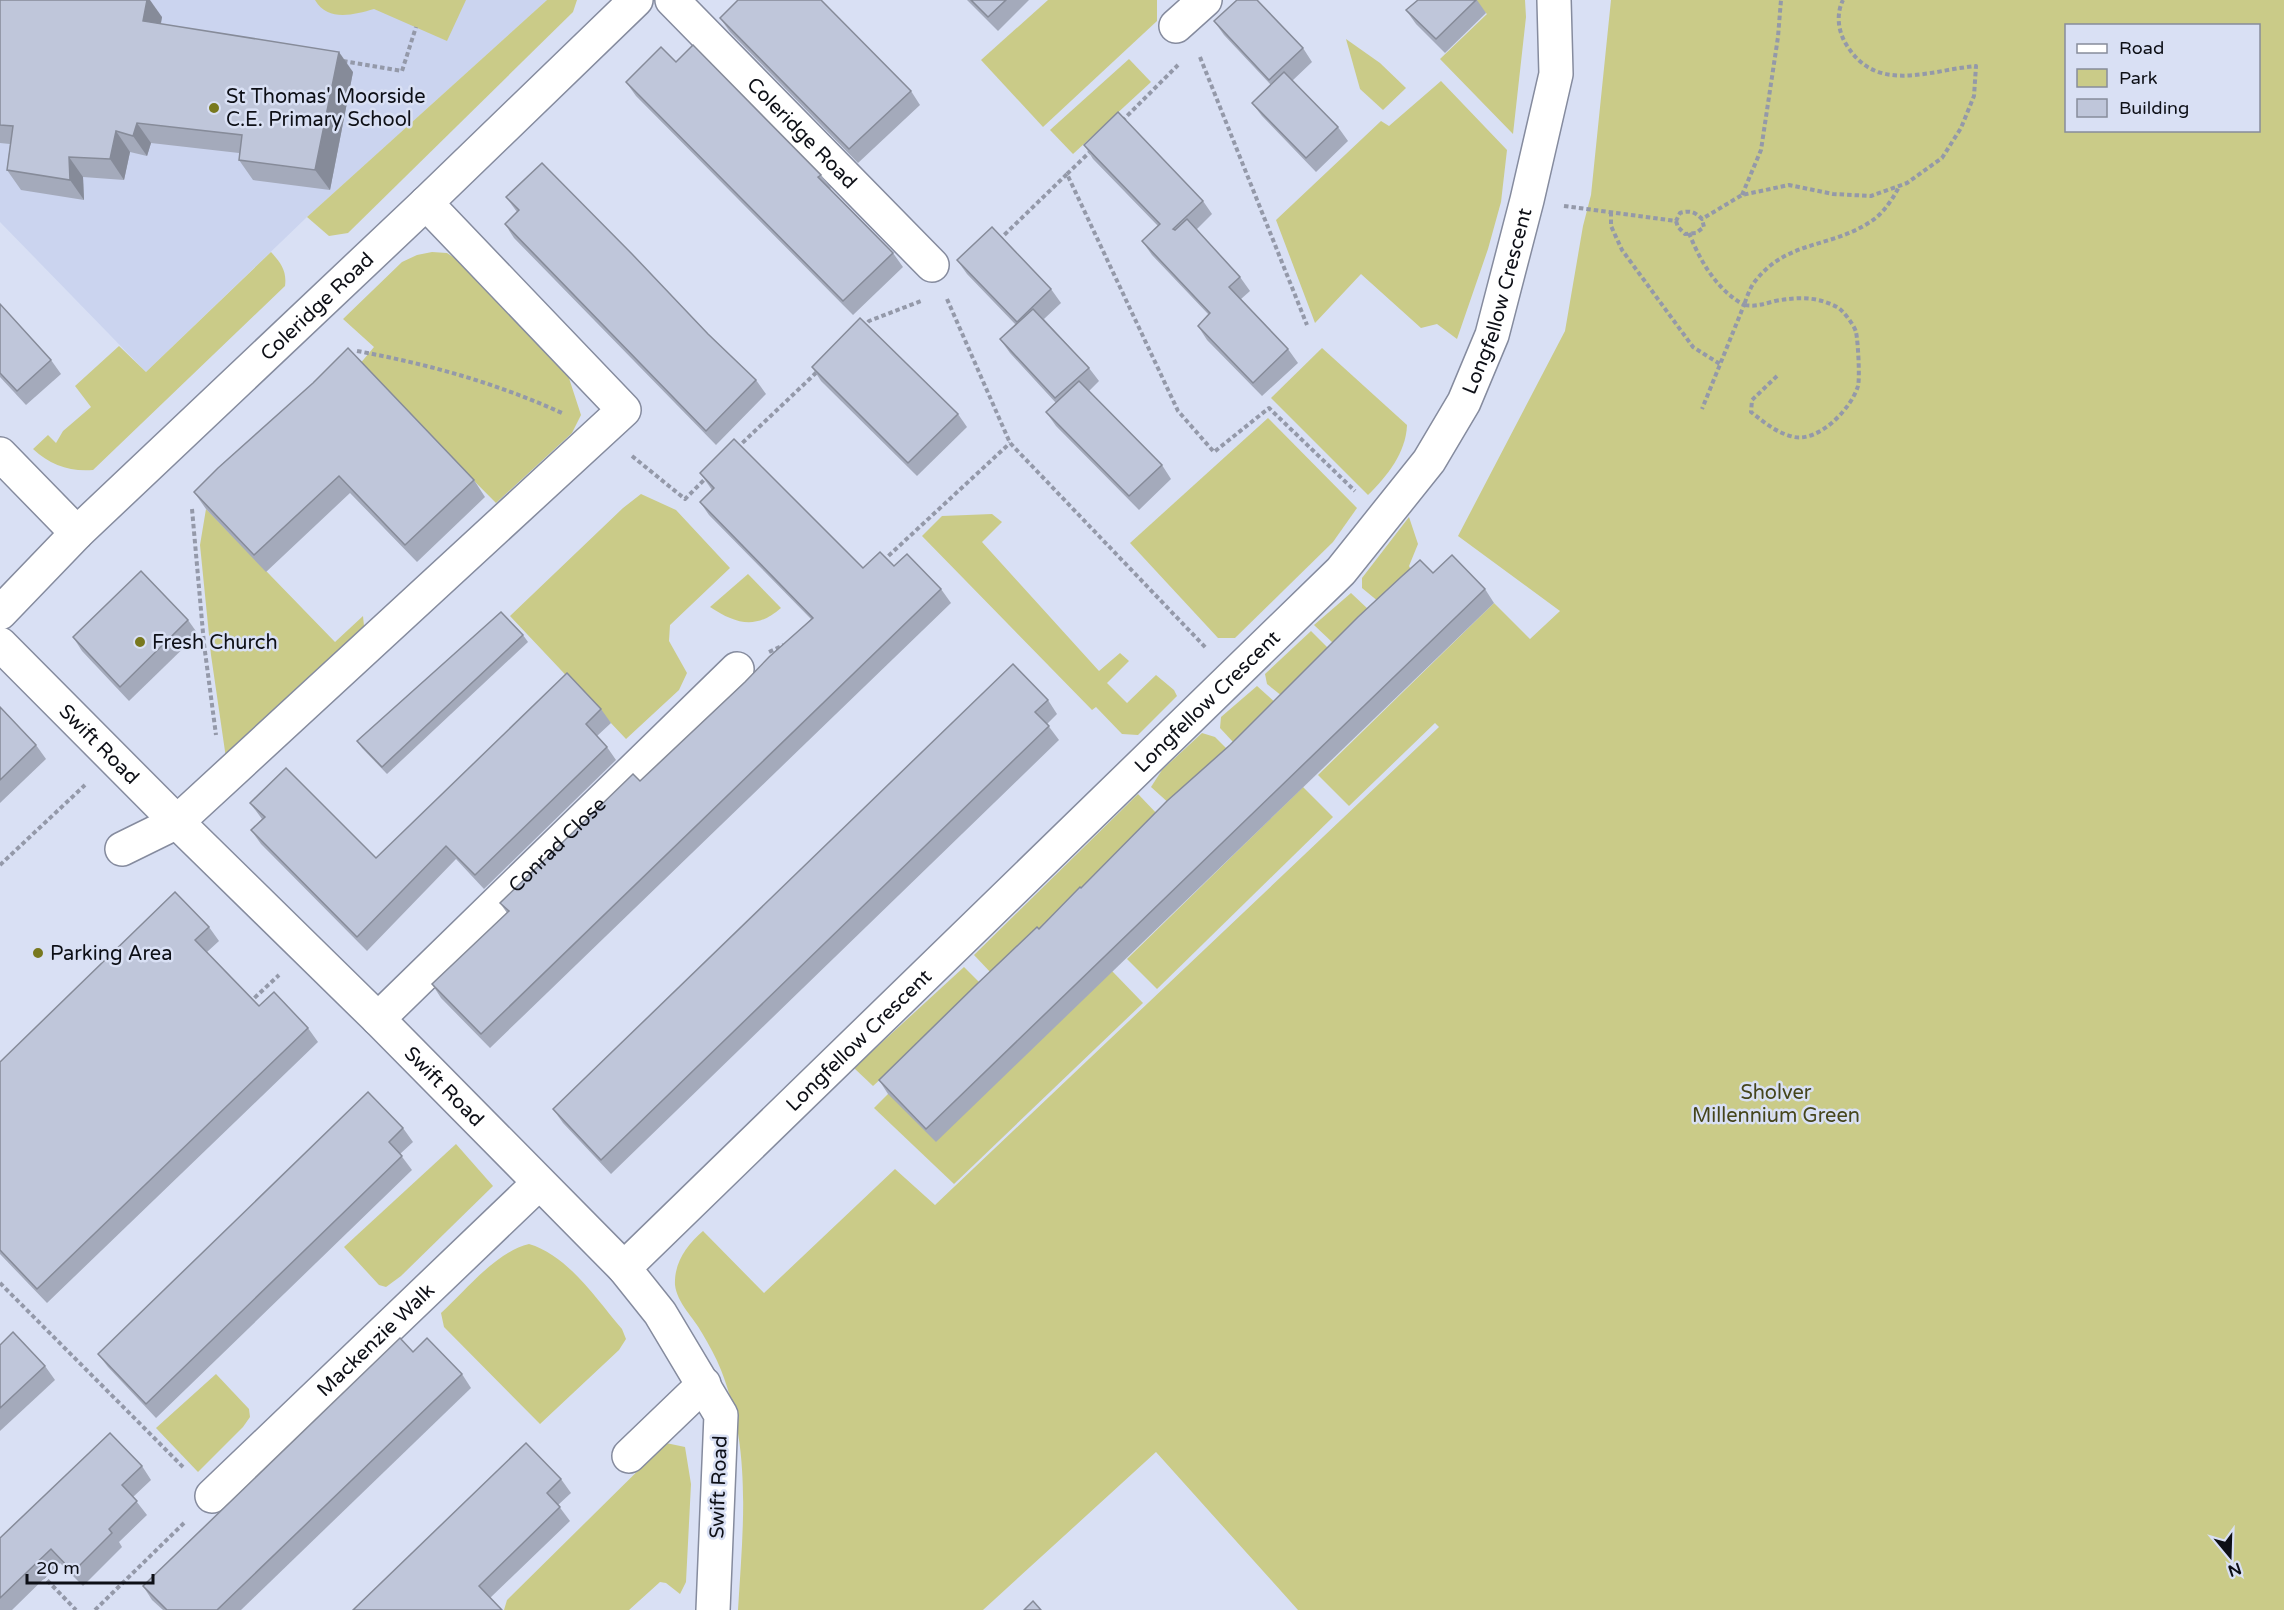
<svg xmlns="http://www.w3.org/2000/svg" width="2284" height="1610" viewBox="0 0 2284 1610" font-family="'Varela Round',sans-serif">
<rect width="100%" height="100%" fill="#d9e0f4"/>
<polygon fill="#cbd4ef" points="0,0 547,0 307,217 146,372 0,222"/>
<g fill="#cacb88" fill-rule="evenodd">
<path d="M315,0H466L447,41L374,9C353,15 328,22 315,0Z"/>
<polygon points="547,0 577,0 573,12 348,233 329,236 307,217"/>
<polygon points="1048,0 1157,0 1157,21 1043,127 981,60"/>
<polygon points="1461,0 1525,0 1526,17 1513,134 1440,59 1487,14 1474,1"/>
<path d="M1611,0H2284V1610H1298L1156,1452L983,1610H738C743,1527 752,1449 721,1370C716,1357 709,1345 702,1333C694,1318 677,1303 675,1285C674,1262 687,1245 703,1231L764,1293L895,1169L935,1205L1439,727L1435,723L1349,806L1318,775L1494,603L1530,639L1560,611L1458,536L1565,331L1583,226L1591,195ZM2066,26H2258V130H2066Z"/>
<polygon points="1346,39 1380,63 1406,88 1383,110 1360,89"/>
<polygon points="1129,59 1151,82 1073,154 1050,130"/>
<polygon points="1441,81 1507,150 1501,202 1488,249 1457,339 1437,324 1421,328 1361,274 1315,323 1276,220 1381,121 1389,126"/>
<path d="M271,252C281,263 287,271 285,286L93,470C70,472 50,465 33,449L48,435L56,443L63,431L91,407L75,386L119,346L146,372Z"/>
<polygon points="432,252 447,253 465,265 567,372 581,415 572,433 496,503 359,365 374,347 343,319 402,262 417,255"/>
<path d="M1322,348L1407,425C1406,453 1387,476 1368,495L1271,398Z"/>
<polygon points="1268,418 1357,508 1333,542 1235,638 1218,638 1130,543"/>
<polygon points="641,494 676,510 730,568 670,625 669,641 687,673 679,690 626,739 510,616 623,508"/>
<polygon points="206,509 335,642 363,616 365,636 227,765 211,655 200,545"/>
<polygon points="992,514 1002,522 982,542 1099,671 1120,653 1129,661 1107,683 1127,703 1156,675 1174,690 1177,696 1138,735 1122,734 1096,707 1092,710 922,536 942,516"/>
<polygon points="1409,517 1418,544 1409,566 1411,570 1379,602 1362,588 1362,578"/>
<path d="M748,574L781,608C756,630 736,624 710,607Z"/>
<polygon points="1351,593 1369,610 1333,643 1314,625"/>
<polygon points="1311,631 1328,648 1282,696 1267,684 1265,674"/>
<polygon points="1257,686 1277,704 1234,743 1220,728 1221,717"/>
<polygon points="1202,733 1215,737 1227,749 1171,805 1151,787 1162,770"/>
<polygon points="1303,787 1333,817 1157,989 1127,959"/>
<polygon points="1138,794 1160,817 993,975 974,955"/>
<polygon points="964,967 983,986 873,1086 854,1068"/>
<polygon points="1112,971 1143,1003 954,1184 874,1108 888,1094"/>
<polygon points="456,1144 493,1186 401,1276 386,1287 379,1285 344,1247"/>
<path d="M529,1244C569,1256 596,1299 622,1329L626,1339L619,1350L540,1424L444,1327L441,1313C466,1290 496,1252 529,1244Z"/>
<polygon points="216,1374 249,1409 250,1417 243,1427 198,1472 156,1428"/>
<polygon points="666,1443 685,1447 691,1484 686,1582 680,1594 666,1583 660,1582 629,1610 504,1610 507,1600"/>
</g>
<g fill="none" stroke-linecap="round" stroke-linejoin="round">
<g stroke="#858b9e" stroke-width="36">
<g id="minor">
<path id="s1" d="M672,0L932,265"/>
<polyline points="1176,26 1205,0"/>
<polyline points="0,454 77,533"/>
<path id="s2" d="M0,613L77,533L426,203L636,0"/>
<path id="s3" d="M0,644L177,822L378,1019L624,1268L660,1313L721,1415L713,1610"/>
<polyline points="122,849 177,822 624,410 426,203"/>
<path id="s4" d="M378,1019L737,669"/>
<path id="s5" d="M624,1268L1341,571L1429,461L1464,402L1492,335L1527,200L1556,74L1554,0"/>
<polyline points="629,1456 704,1384"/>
<path id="s6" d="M212,1496L539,1183"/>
</g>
</g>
<g stroke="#9499a9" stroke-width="4" stroke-dasharray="4.5 3" stroke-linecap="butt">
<polyline points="1200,57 1307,325"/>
<polyline points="343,61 402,71 416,27"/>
<polyline points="1122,121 1178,65"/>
<polyline points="1067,174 1093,149"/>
<polyline points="1742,195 1761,150 1778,37 1781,0"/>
<path d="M1564,206L1676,221L1680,213C1690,210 1695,212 1702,219L1742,195L1789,185L1833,194L1871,196L1907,183L1942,158L1961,128L1974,96L1976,66C1929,70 1876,95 1846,44C1838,31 1836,14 1843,0"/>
<polyline points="1611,212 1611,226 1622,250 1693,347 1720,364"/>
<polyline points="1676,221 1678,227 1685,234 1696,233 1704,227 1702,219"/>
<path d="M1689,233C1700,261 1717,290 1744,305L1702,409"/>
<polyline points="999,240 1067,174 1178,411 1214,452 1269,408 1355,491"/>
<polyline points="947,299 1010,443 1207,649"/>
<polyline points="863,328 869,321 921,301"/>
<path d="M357,351C428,364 496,383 562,413"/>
<path d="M1777,376L1752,400L1751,412C1765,423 1777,433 1794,437C1819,442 1851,409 1858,386C1860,378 1858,341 1856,332C1854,325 1843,310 1837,307C1816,296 1797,297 1775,301C1764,304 1755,307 1744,305C1747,297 1750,287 1756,280C1788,240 1831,248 1870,222C1883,214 1892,200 1899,187"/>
<polyline points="737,448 819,370"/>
<polyline points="632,456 685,499 706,478"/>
<polyline points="192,509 204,644 216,735"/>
<polyline points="883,561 1010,443"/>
<polyline points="769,652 784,645"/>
<polyline points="0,865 85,785"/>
<polyline points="249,1003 279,975"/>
<polyline points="0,1283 185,1469"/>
<polyline points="42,1575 76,1610"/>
<polyline points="95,1610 185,1522"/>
</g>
<use href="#minor" stroke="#fff" stroke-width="33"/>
</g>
<g fill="#a4aabb">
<polygon points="0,0 162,17 161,24 353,72 330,190 253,180 239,160 239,153 151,143 147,156 130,152 124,180 83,177 84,200 21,190 7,170 10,144 0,143"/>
<polygon points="967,0 1029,0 998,31"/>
<polygon points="1477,0 1486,13 1445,53 1416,24 1406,10"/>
<polygon points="720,18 911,91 920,105 858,163 730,32"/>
<polygon points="1214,21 1303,48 1312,62 1292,81 1338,127 1348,141 1316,172 1262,116 1252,103 1271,85 1224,35"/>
<polygon points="676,62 821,175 831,188 830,189 893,253 903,267 853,315 636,96 626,82"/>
<polygon points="1084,145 1203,201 1212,214 1196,230 1240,277 1250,291 1241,299 1288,349 1298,363 1262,396 1207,340 1198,326 1209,315 1152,255 1142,241 1158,226 1093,159"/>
<polygon points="506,197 756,380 766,394 716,445 514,238 505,224 517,212"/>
<polygon points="957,260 1051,289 1061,303 1044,319 1089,368 1099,381 1089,391 1162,465 1171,479 1139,510 1056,426 1046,412 1056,403 1010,353 1000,339 1016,325 967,274"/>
<polygon points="0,304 51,360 61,374 26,405 0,377"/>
<polygon points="812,367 958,414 967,427 917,476 821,381"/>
<polygon points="218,468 474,480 485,497 417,562 350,493 266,572 206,509 194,492"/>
<polygon points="700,473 863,568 894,566 941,589 951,603 490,1048 441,998 432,984 507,913 500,903 640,781 811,619 709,515 700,502 712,490"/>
<polygon points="1433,573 1485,589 1494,603 936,1142 888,1094 879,1080 1081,888"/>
<polygon points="188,620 198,634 129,701 82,651 73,637"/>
<polygon points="523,635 528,642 387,774 362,748 357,741"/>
<polygon points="1048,700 1057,714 1047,724 1059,740 611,1174 563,1123 553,1109"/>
<polygon points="0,707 36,745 46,759 0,803"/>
<polygon points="601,709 611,723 597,736 607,747 616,760 484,889 456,859 367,951 261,844 251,830 262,819 250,803 376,858"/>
<polygon points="209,927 219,941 207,952 259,1006 308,1028 318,1042 47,1303 0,1254 0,1062"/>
<polygon points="403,1128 413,1142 400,1154 412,1170 156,1418 108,1367 98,1354"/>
<polygon points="0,1345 45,1366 55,1380 0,1431"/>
<polygon points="413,1352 462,1374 471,1388 241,1610 163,1610 152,1600 143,1586"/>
<polygon points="142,1466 151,1480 133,1497 147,1515 119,1542 122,1547 83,1586 60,1563 12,1610 0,1610 0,1538"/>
<polygon points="561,1479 571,1493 558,1505 570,1521 490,1598 353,1610"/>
</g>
<g fill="#868b99">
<polygon points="147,0 150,0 162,17 157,41 143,21"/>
<polygon points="339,52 353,72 330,190 315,170"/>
<polygon points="137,123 151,143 147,156 133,136"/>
<polygon points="116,131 130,152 124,180 110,159"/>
<polygon points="69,157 83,177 84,200 70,180"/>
</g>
<g fill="#bfc6da" stroke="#868b99" stroke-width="1.5">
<polygon points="0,0 147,0 143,21 339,52 315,170 239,160 242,135 137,123 133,136 116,131 110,159 69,157 70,180 7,170 13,126 0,125"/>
<polygon points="738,0 821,0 911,91 849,149 720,18"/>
<polygon points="971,0 1006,0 988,17"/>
<polygon points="1237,0 1257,0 1303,48 1269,80 1214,21"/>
<polygon points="1418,0 1476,0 1436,39 1406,10"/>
<polygon points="693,45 821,175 818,177 893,253 843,301 626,82 661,47 676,62"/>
<polygon points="1284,72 1338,127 1306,158 1252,103"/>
<polygon points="1118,112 1203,201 1173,229 1175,230 1187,219 1240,277 1229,287 1288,349 1253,383 1198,326 1210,313 1142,241 1160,224 1084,145"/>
<polygon points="542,163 632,254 708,334 756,380 706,431 505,224 519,210 506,197"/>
<polygon points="992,227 1051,289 1017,322 957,260"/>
<polygon points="0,304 51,360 17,391 0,373"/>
<polygon points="1033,309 1089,368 1055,398 1000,339"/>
<polygon points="860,318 958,414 908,463 812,367"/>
<polygon points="348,348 474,480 405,545 339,476 254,555 194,492 218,468 313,383"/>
<polygon points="1079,381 1162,465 1129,496 1046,412"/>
<polygon points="734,439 863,568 880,552 894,566 907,554 941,589 481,1034 432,984 509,911 500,903 633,774 640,781 745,682 769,657 813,618 700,502 714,488 700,473"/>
<polygon points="1452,555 1485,589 926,1129 879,1080 976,985 1037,927 1039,929 1080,887 1081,888 1167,801 1230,745 1358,617 1401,577 1420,560 1433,573"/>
<polygon points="141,571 188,620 120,687 73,637"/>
<polygon points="501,612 523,635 382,767 357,741"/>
<polygon points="1013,664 1048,700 1035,712 1049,726 601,1160 553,1109"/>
<polygon points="567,673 601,709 586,724 607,747 475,875 446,846 357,937 251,830 265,817 250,803 286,768 376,858"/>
<polygon points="0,707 36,745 0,780"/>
<polygon points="175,892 209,927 195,940 259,1006 274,992 308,1028 37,1289 0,1250 0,1062"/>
<polygon points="368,1092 403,1128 389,1142 402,1156 146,1404 98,1354"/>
<polygon points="13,1332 45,1366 0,1408 0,1345"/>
<polygon points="400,1338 413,1352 427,1338 462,1374 217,1610 167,1610 143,1586"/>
<polygon points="110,1433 142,1466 122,1485 137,1501 109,1529 112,1533 73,1572 51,1549 0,1598 0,1538"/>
<polygon points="526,1443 561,1479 547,1493 560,1507 479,1586 502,1610 353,1610"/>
<polygon points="1033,1601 1041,1610 1024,1610"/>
</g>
<g fill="#78781e" stroke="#d9e0f4" stroke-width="2">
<circle cx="214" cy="108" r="6"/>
<circle cx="140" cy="642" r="6"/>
<circle cx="38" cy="953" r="6"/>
</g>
<g text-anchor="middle" stroke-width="5" stroke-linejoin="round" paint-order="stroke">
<g font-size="20" fill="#0d0f16" stroke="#d9e0f4" text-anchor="start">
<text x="226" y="103">St Thomas' Moorside<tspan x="226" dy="23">C.E. Primary School</tspan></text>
<text x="152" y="649">Fresh Church</text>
<text x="50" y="960">Parking Area</text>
</g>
<g font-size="20" fill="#0d0f16" stroke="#d9e0f4">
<text dy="7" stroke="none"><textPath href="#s1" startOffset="186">Coleridge Road</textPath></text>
<text dy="7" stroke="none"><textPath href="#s5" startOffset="1316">Longfellow Crescent</textPath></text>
<text dy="7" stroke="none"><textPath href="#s2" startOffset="441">Coleridge Road</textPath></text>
<text dy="7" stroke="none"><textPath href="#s5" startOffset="813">Longfellow Crescent</textPath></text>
<text dy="7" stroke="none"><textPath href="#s3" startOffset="141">Swift Road</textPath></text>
<text dy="7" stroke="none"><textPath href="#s4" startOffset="250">Conrad Close</textPath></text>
<text dy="7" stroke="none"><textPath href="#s5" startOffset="327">Longfellow Crescent</textPath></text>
<text dy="7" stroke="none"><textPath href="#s3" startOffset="627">Swift Road</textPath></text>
<text dy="7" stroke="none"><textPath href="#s6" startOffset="226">Mackenzie Walk</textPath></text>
<text transform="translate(718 1487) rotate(-88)" y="7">Swift Road</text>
</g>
<g font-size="20" fill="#45451b" stroke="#d9e0f4">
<text x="1776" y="1099">Sholver<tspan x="1776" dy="23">Millennium Green</tspan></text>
</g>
</g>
<rect x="2065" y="24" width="195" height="108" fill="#d9e0f4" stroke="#878c9b" stroke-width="1.5"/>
<rect x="2077" y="44" width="30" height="9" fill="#ffffff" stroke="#878c9b" stroke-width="1.5"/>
<text x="2119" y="54" font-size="18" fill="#0d0f16">Road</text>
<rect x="2077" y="69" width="30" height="18" fill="#cacb88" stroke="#878c9b" stroke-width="1.5"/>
<text x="2119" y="84" font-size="18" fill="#0d0f16">Park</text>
<rect x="2077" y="99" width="30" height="18" fill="#bfc6da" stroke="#878c9b" stroke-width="1.5"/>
<text x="2119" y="114" font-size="18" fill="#0d0f16">Building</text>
<g transform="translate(2230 1556) rotate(161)" stroke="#d9e0f4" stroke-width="4.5" paint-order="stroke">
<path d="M0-4.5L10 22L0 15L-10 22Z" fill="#0d0f16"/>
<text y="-9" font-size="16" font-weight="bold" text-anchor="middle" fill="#0d0f16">N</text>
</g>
<path d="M27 1574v9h126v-9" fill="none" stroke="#0d0f16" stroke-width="3"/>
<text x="36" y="1574" font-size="18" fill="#0d0f16" stroke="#d9e0f4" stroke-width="4.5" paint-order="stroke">20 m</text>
</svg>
